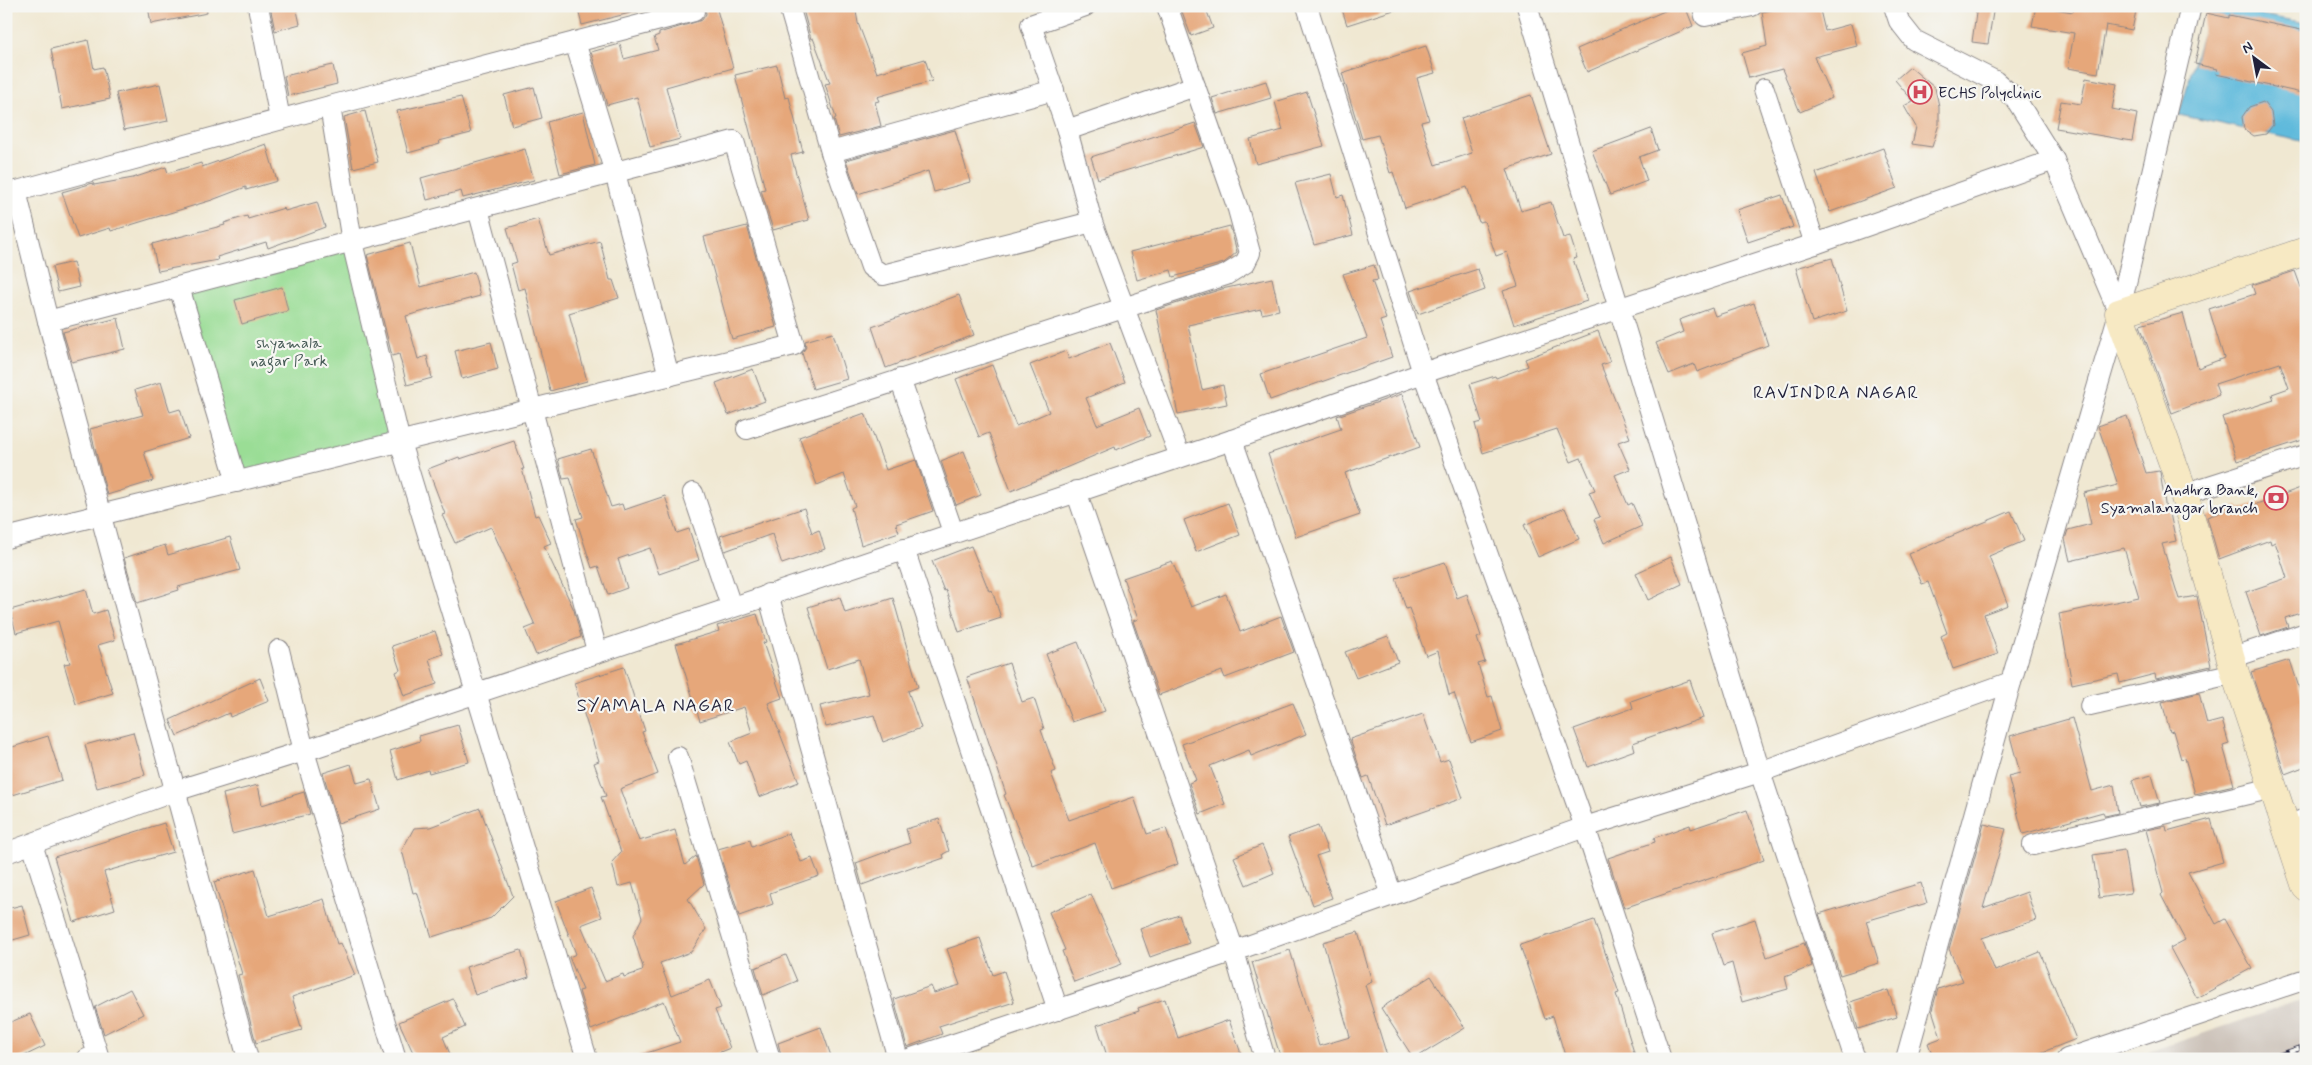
<svg xmlns="http://www.w3.org/2000/svg" width="2312" height="1065" viewBox="0 0 2312 1065" font-family="Mynerve,sans-serif">
<rect width="100%" height="100%" fill="#f6f6f2"/>
<filter id="ink" filterUnits="userSpaceOnUse"><feTurbulence type="fractalNoise" baseFrequency=".02" numOctaves="2"/><feDisplacementMap in="SourceGraphic" scale="10" xChannelSelector="R" yChannelSelector="G"/><feConvolveMatrix kernelMatrix="1 2 1 2 8 2 1 2 1" color-interpolation-filters="sRGB"/></filter>
<filter id="wash" filterUnits="userSpaceOnUse"><feTurbulence type="fractalNoise" baseFrequency=".0096" numOctaves="4" result="noise"/><feDisplacementMap in="SourceGraphic" scale="20" xChannelSelector="R" yChannelSelector="G"/><feGaussianBlur stdDeviation="1.12" result="paint"/><feColorMatrix in="noise" values="0 0 0 0 0 0 0 0 0 0 0 0 0 0 0 0 0 1.4 0 .05"/><feComposite in="paint" operator="in"/></filter>
<g filter="url(#wash)">
<rect width="100%" height="100%" fill="#f0e8d2"/>
<polygon fill="#ccc2b9" points="2306,999 2306,1059 2127,1059"/>
<polygon fill="#9add95" stroke="#5e8068" points="352,242 400,442 237,482 179,287"/>
<polygon fill="#5ebadc" stroke="#406e8c" points="2210,6 2306,23 2306,142 2179,115"/>
<g id="blocks">
<g fill="#e6a77a">
<polygon points="148,6 206,6 207,13 151,24"/>
<polygon points="270,6 296,6 300,24 275,31"/>
<polygon points="577,6 637,6 638,11 582,25"/>
<polygon points="705,6 716,6 733,68 666,87 680,139 650,147 637,97 607,105 591,52 620,44 624,59 658,50 654,37 659,35 659,33 702,20 706,14"/>
<polygon points="802,6 855,6 858,23 877,73 925,59 932,81 877,97 879,101 875,102 881,126 839,137 834,119 836,118 825,84 830,83 813,38 811,39"/>
<polygon points="1180,6 1205,6 1213,28 1191,36"/>
<polygon points="1341,6 1396,6 1397,9 1347,25"/>
<polygon points="1676,6 1685,6 1693,26 1587,72 1577,49"/>
<polygon points="1790,6 1819,6 1825,31 1851,24 1857,46 1814,57 1832,98 1800,112 1782,69 1749,78 1742,53 1767,46 1762,12"/>
<polygon points="1977,6 1994,6 1988,44 1972,42"/>
<polygon points="2036,6 2073,12 2074,6 2137,6 2132,30 2106,25 2098,73 2068,68 2074,33 2032,26"/>
<polygon points="2206,13 2229,18 2229,15 2306,31 2306,94 2216,74 2217,69 2195,64"/>
<polygon points="88,40 94,69 103,67 110,99 62,109 51,49"/>
<polygon points="1426,46 1435,73 1417,78 1429,120 1421,122 1435,165 1472,153 1461,118 1531,95 1551,154 1507,169 1521,211 1551,202 1563,238 1570,236 1577,258 1573,259 1587,301 1514,325 1503,291 1518,286 1507,252 1496,256 1484,221 1479,222 1467,187 1405,208 1393,172 1390,173 1378,135 1362,139 1342,73"/>
<polygon points="333,65 337,84 288,96 284,76"/>
<polygon points="777,65 785,98 789,97 803,152 791,155 809,220 773,230 761,190 765,189 735,75"/>
<polygon points="1910,67 1935,88 1939,106 1939,124 1932,147 1912,144 1916,127 1904,106 1913,101 1895,80"/>
<polygon points="2086,78 2117,84 2112,109 2137,114 2132,141 2056,128 2061,101 2081,104"/>
<polygon points="1266,81 1271,98 1217,114 1212,98"/>
<polygon points="160,84 168,121 124,130 116,93"/>
<polygon points="534,87 542,118 512,126 504,95"/>
<polygon points="1307,92 1324,146 1256,164 1250,139 1283,130 1275,102"/>
<polygon points="461,97 471,133 439,141 440,144 408,153 397,111"/>
<polygon points="2263,102 2271,112 2273,125 2266,134 2254,136 2244,129 2242,117 2249,107"/>
<polygon points="365,111 378,162 353,168 344,117"/>
<polygon points="583,112 595,165 560,174 547,122"/>
<polygon points="1195,123 1204,147 1098,179 1091,157"/>
<polygon points="1651,129 1658,150 1639,157 1647,181 1610,195 1592,151"/>
<polygon points="955,130 970,182 934,192 928,171 858,194 846,160"/>
<polygon points="266,144 277,181 246,190 246,187 212,200 111,231 110,228 78,238 62,192 93,183 94,185 133,178 166,167 168,173 201,163 202,167"/>
<polygon points="1883,148 1897,188 1830,212 1816,173"/>
<polygon points="525,149 534,180 463,198 461,191 427,200 421,178"/>
<polygon points="1331,174 1337,197 1343,195 1353,235 1314,245 1295,183"/>
<polygon points="1782,195 1793,227 1748,242 1737,210"/>
<polygon points="317,202 325,227 268,248 266,242 217,257 218,260 158,271 152,244 225,225 224,223 247,216 248,219 284,208 285,211"/>
<polygon points="538,219 549,255 600,241 610,280 613,280 619,298 569,313 587,381 550,391 525,288 518,290 511,264 517,262 507,228"/>
<polygon points="747,226 776,327 732,339 704,237"/>
<polygon points="1230,226 1237,252 1224,263 1173,277 1171,270 1137,280 1130,252"/>
<polygon points="410,243 421,287 474,272 480,296 406,316 418,359 427,356 432,378 407,385 399,354 392,356 367,255"/>
<polygon points="1832,258 1847,311 1812,322 1796,268"/>
<polygon points="73,262 79,287 58,292 52,267"/>
<polygon points="1374,265 1378,280 1372,281 1386,319 1380,321 1392,357 1270,400 1261,374 1367,338 1343,274"/>
<polygon points="1478,269 1485,290 1418,314 1410,291"/>
<polygon points="2295,271 2306,301 2306,439 2237,461 2222,417 2274,400 2272,394 2289,388 2280,363 2215,384 2219,395 2172,413 2140,325 2183,313 2198,368 2224,358 2209,309 2255,294 2252,285"/>
<polygon points="1272,278 1279,310 1262,314 1261,309 1188,325 1202,390 1223,385 1227,404 1178,414 1156,310 1222,289"/>
<polygon points="282,287 288,311 242,324 235,300"/>
<polygon points="959,295 974,335 886,368 872,327"/>
<polygon points="1754,303 1768,345 1697,372 1694,364 1669,374 1656,343 1683,332 1679,320 1712,308 1715,316"/>
<polygon points="118,318 125,349 72,362 63,332"/>
<polygon points="1598,331 1610,362 1601,365 1630,438 1618,442 1630,469 1615,475 1628,505 1632,503 1642,526 1604,543 1594,519 1600,517 1589,492 1595,490 1581,458 1571,462 1557,429 1483,453 1475,424 1482,422 1470,384 1495,376 1496,378 1528,366 1525,359"/>
<polygon points="833,333 847,379 813,389 802,353 806,347 805,341"/>
<polygon points="491,342 498,369 462,379 455,351"/>
<polygon points="1110,343 1125,382 1086,398 1097,425 1139,408 1150,436 1116,450 1115,447 1011,491 989,433 979,437 956,379 992,365 1016,426 1049,412 1030,365 1066,351 1069,359"/>
<polygon points="753,369 765,401 728,415 716,383"/>
<polygon points="161,382 170,412 180,409 189,438 144,452 153,481 107,495 90,429 143,415 135,390"/>
<polygon points="1402,394 1420,447 1345,473 1360,515 1296,537 1268,454 1341,429 1337,416"/>
<polygon points="865,413 886,470 916,460 933,511 896,524 899,532 861,545 851,508 855,506 844,474 817,485 799,437"/>
<polygon points="2127,416 2146,473 2159,471 2160,472 2166,510 2169,509 2176,541 2162,544 2179,599 2197,596 2211,666 2156,679 2155,674 2120,683 2118,674 2072,684 2059,614 2139,597 2124,548 2070,561 2065,539 2068,530 2091,524 2084,493 2118,485 2098,426"/>
<polygon points="514,441 524,469 522,469 535,516 538,515 551,543 544,546 574,610 581,637 536,655 525,629 535,625 491,527 455,543 442,515 445,514 428,469 459,457 460,459"/>
<polygon points="591,449 611,507 622,504 624,510 665,496 677,533 689,529 699,560 659,574 650,548 618,559 627,588 608,595 598,566 592,568 576,519 583,517 570,478 563,479 558,459"/>
<polygon points="964,451 981,495 956,505 941,461"/>
<polygon points="2306,486 2306,611 2285,618 2288,627 2261,636 2246,592 2287,578 2275,542 2271,544 2270,540 2219,559 2207,517 2238,506 2240,510"/>
<polygon points="1228,503 1240,535 1196,552 1184,520"/>
<polygon points="804,508 812,533 819,530 825,549 782,564 772,534 725,551 720,536"/>
<polygon points="1565,508 1579,539 1538,557 1524,525"/>
<polygon points="2011,511 2024,541 1989,556 2008,605 1984,614 1998,654 1953,669 1941,636 1947,633 1928,582 1922,584 1909,554"/>
<polygon points="230,537 240,570 178,587 179,590 137,603 124,558 165,545 168,555"/>
<polygon points="971,546 989,591 992,590 1001,618 959,632 946,590 944,591 932,561"/>
<polygon points="1671,557 1682,584 1648,600 1636,573"/>
<polygon points="1172,561 1191,607 1226,594 1240,632 1281,616 1294,652 1225,678 1222,671 1159,695 1133,621 1138,619 1123,578"/>
<polygon points="1445,562 1457,598 1467,594 1481,636 1477,638 1485,662 1478,664 1488,697 1492,696 1502,731 1471,742 1454,693 1449,695 1438,651 1426,656 1409,608 1406,609 1396,578"/>
<polygon points="86,589 93,614 106,610 115,640 98,645 113,693 76,704 64,664 70,663 58,621 16,633 10,610"/>
<polygon points="840,597 845,613 893,598 918,687 908,691 921,728 883,742 874,715 826,727 820,706 869,694 859,659 827,669 808,607"/>
<polygon points="757,614 766,642 763,643 782,698 768,703 799,782 759,797 746,761 739,764 730,742 752,733 744,707 700,721 676,644 719,631 717,626"/>
<polygon points="435,631 443,654 429,659 437,684 404,696 396,672 400,670 392,646"/>
<polygon points="1388,636 1398,662 1356,678 1345,652"/>
<polygon points="1078,642 1105,711 1072,722 1046,654"/>
<polygon points="2290,660 2306,709 2306,766 2285,774 2251,672"/>
<polygon points="1009,663 1022,702 1034,698 1044,729 1041,730 1056,771 1051,773 1069,820 1134,797 1147,834 1166,828 1178,864 1111,888 1095,843 1033,866 1004,795 1006,794 967,677"/>
<polygon points="624,667 645,731 642,732 658,774 620,789 639,841 675,830 685,865 696,856 704,884 688,899 706,929 691,952 660,963 672,995 710,980 721,1008 715,1010 730,1048 703,1059 639,1059 638,1056 680,1042 664,1001 591,1030 579,991 583,990 569,957 576,954 556,901 591,888 602,917 581,925 605,981 623,974 624,977 642,971 643,967 633,936 642,918 632,883 618,887 612,862 621,852 601,797 606,796 594,763 599,761 574,683"/>
<polygon points="260,678 269,701 230,717 229,713 177,736 170,720"/>
<polygon points="1690,680 1703,718 1633,743 1635,750 1588,767 1574,729 1633,708 1631,701"/>
<polygon points="2199,693 2207,724 2222,720 2229,744 2223,746 2234,785 2195,794 2185,758 2181,759 2173,731 2170,732 2162,702"/>
<polygon points="1293,703 1306,734 1251,756 1249,750 1210,766 1225,804 1200,814 1189,783 1196,780 1182,744"/>
<polygon points="1423,714 1440,762 1449,759 1463,798 1385,825 1368,776 1363,778 1350,739"/>
<polygon points="2072,718 2092,791 2114,785 2118,813 2105,816 2103,812 2023,834 2008,776 2020,773 2010,736"/>
<polygon points="458,725 469,762 429,773 428,770 398,780 390,751 420,741 419,736"/>
<polygon points="133,732 145,775 97,788 85,745"/>
<polygon points="48,736 62,780 6,797 6,749"/>
<polygon points="351,764 357,783 371,779 380,809 338,823 323,773"/>
<polygon points="2152,775 2160,803 2140,807 2132,780"/>
<polygon points="258,785 262,805 304,792 310,814 232,834 223,794"/>
<polygon points="480,808 513,896 491,918 432,937 417,892 413,893 402,850 414,828 430,827"/>
<polygon points="1747,810 1764,860 1624,908 1608,858 1655,842 1654,838 1690,825 1691,829"/>
<polygon points="939,819 949,851 943,854 944,858 918,867 917,865 862,885 856,863 910,843 906,829"/>
<polygon points="2211,819 2223,862 2188,872 2216,924 2225,919 2252,968 2197,998 2170,948 2185,940 2161,895 2163,893 2146,830 2166,826 2167,831"/>
<polygon points="164,823 173,852 104,872 115,909 74,922 54,857"/>
<polygon points="1984,824 2006,829 1983,908 2027,892 2036,920 1982,938 1995,971 2040,952 2076,1039 2025,1059 1934,1059 1928,1043 1941,1038 1932,1010 1938,989 1963,981 1949,949"/>
<polygon points="1318,826 1328,852 1316,856 1332,898 1313,905 1288,837"/>
<polygon points="789,833 801,862 812,858 819,876 770,893 773,904 739,916 718,849 750,840 752,847"/>
<polygon points="1262,845 1274,873 1246,885 1234,857"/>
<polygon points="2124,850 2131,893 2099,898 2093,855"/>
<polygon points="255,869 269,916 324,899 337,944 341,943 355,975 292,997 302,1030 256,1043 238,975 242,974 214,882"/>
<polygon points="1921,883 1927,903 1866,921 1879,963 1840,975 1819,914"/>
<polygon points="1091,894 1122,964 1074,982 1062,951 1065,950 1049,912"/>
<polygon points="22,905 30,935 6,942 6,909"/>
<polygon points="1179,915 1189,943 1150,957 1140,929"/>
<polygon points="1755,919 1767,957 1804,943 1812,966 1785,977 1788,989 1742,1002 1732,963 1723,966 1712,933"/>
<polygon points="1594,920 1619,993 1616,994 1636,1059 1566,1059 1553,1016 1545,1019 1520,945"/>
<polygon points="1358,932 1372,982 1365,985 1388,1059 1281,1059 1252,962 1290,950 1319,1046 1350,1037 1323,942"/>
<polygon points="980,938 993,975 1004,971 1014,1002 939,1026 942,1034 907,1047 894,999 931,986 934,993 960,985 947,949"/>
<polygon points="521,950 529,977 475,995 466,967"/>
<polygon points="786,955 797,981 763,995 755,968"/>
<polygon points="1431,976 1465,1028 1414,1059 1381,1008"/>
<polygon points="130,989 143,1014 104,1034 95,1007"/>
<polygon points="1888,990 1897,1017 1858,1029 1850,1002"/>
<polygon points="453,999 465,1027 443,1037 452,1059 416,1059 399,1022"/>
<polygon points="1165,999 1178,1038 1229,1020 1243,1059 1108,1059 1097,1025 1139,1011 1138,1008"/>
<polygon points="30,1014 45,1046 18,1059 12,1059 6,1046 6,1024"/>
<polygon points="821,1027 832,1059 782,1059 778,1043"/>
</g>
</g>
</g>
<g filter="url(#ink)">
<use href="#blocks" fill-opacity="0" stroke="#898586" stroke-width="1"/>
<g fill="none" stroke-linecap="round" stroke-linejoin="round">
<g stroke="#898586" stroke-width="22">
<g id="street">
<polyline points="258,6 280,119"/>
<polyline points="789,6 831,152 871,267 883,275 1092,222"/>
<polyline points="1085,6 1031,25 1067,130 1092,222 1180,457"/>
<polyline points="1307,6 1423,373 1585,827 1661,1059"/>
<polyline points="1527,6 1760,772 1855,1059"/>
<polyline points="1703,6 1705,16 1752,6"/>
<polyline points="1894,6 1899,21 1914,40 1995,81 2015,98 2054,160 2119,313"/>
<polyline points="575,42 615,173 669,376"/>
<polyline points="1764,89 1815,244"/>
<polyline points="330,106 352,242 400,442 587,1059"/>
<polyline points="1067,130 1195,86"/>
<polyline points="831,152 1054,90"/>
<polyline points="16,191 48,321 248,1059"/>
<polyline points="6,194 330,106 694,11"/>
<polyline points="478,209 597,651"/>
<polyline points="179,287 237,482"/>
<polyline points="900,379 953,532"/>
<polyline points="747,429 1226,275 1245,263 1250,253 1238,209 1167,6"/>
<polyline points="1232,440 1392,895"/>
<polyline points="1076,491 1234,951 1265,1059"/>
<polyline points="693,493 731,606"/>
<polyline points="2184,494 2306,455"/>
<polyline points="6,538 794,345 734,141 48,321"/>
<polyline points="904,549 1058,1010"/>
<polyline points="768,594 898,1059"/>
<polyline points="279,650 304,751 396,1059"/>
<polyline points="2231,658 2306,633"/>
<polyline points="2090,706 2235,673"/>
<polyline points="678,757 770,1059"/>
<polyline points="2286,826 2306,819"/>
<polyline points="32,844 98,1055 87,1059"/>
<polyline points="2033,845 2273,788"/>
<polyline points="6,853 175,791 304,751 1232,440 1423,373 1815,244 2054,160"/>
<polyline points="909,1059 1234,951 1585,827 1760,772 2011,682"/>
<polyline points="1906,1059 2011,682 2119,313 2191,6"/>
<polyline points="2067,1059 2306,979"/>
</g>
</g>
<g stroke="#898586" stroke-width="29">
<polyline id="secondary" points="2306,251 2119,313 2184,494 2235,673 2306,887"/>
</g>
<use href="#street" stroke="#fff" stroke-width="20"/>
<use href="#secondary" stroke="#f7e9c3" stroke-width="28"/>
<g stroke="#22223b" stroke-width="5.5">
<polyline id="rail" points="2268,1059 2306,1046"/>
</g>
<use href="#rail" stroke="#f6f6f2" stroke-width="4" stroke-dasharray="11" stroke-linecap="butt"/>
</g>
</g>
<defs>
<g id="hospital-ring" transform="scale(1.25)"><circle r="9.5" fill="#f6f6f2" stroke="#d1495b" stroke-width="1.5"/><path d="M-5-5h3v3.5h4V-5h3V5h-3V1.5h-4V5h-3Z" fill="#d1495b"/></g>
<g id="bank-ring" transform="scale(1.25)"><circle r="9.5" fill="#f6f6f2" stroke="#d1495b" stroke-width="1.5"/><path d="M-6-4H6V4H-6ZM0-2.3a2.3 2.3 0 1 0 0 4.6a2.3 2.3 0 1 0 0-4.6Z" fill="#d1495b"/></g>
</defs>
<g fill-rule="evenodd">
<use href="#hospital-ring" x="1920" y="92"/>
<use href="#bank-ring" x="2276" y="498"/>
</g>
<g text-anchor="middle" stroke-width="4.5" stroke-linejoin="round" paint-order="stroke">
<g font-size="16" fill="#22223b" stroke="#f6f6f2" text-anchor="start">
<text x="1938" y="98">ECHS Polyclinic</text>
<text x="2258" y="495" text-anchor="end">Andhra Bank,<tspan x="2258" dy="18">Syamalanagar branch</tspan></text>
</g>
<g font-size="16" fill="#465a56" stroke="#f6f6f2">
<text x="289" y="348">shyamala<tspan x="289" dy="18">nagar Park</tspan></text>
</g>
<g font-size="18" letter-spacing="1" fill="#22223b" stroke="#f6f6f2">
<text x="1836" y="398">RAVINDRA NAGAR</text>
<text x="656" y="711">SYAMALA NAGAR</text>
</g>
</g>
<rect width="2312" height="1065" fill="none" stroke="#f6f6f2" stroke-width="25"/>
<g transform="translate(2254 58) rotate(328)" stroke="#f6f6f2" stroke-width="4" paint-order="stroke">
<path d="M0-4L9 19L0 12L-9 19Z" fill="#22223b"/>
<text y="-8" font-size="14" font-weight="bold" text-anchor="middle" fill="#22223b">N</text>
</g>
</svg>
